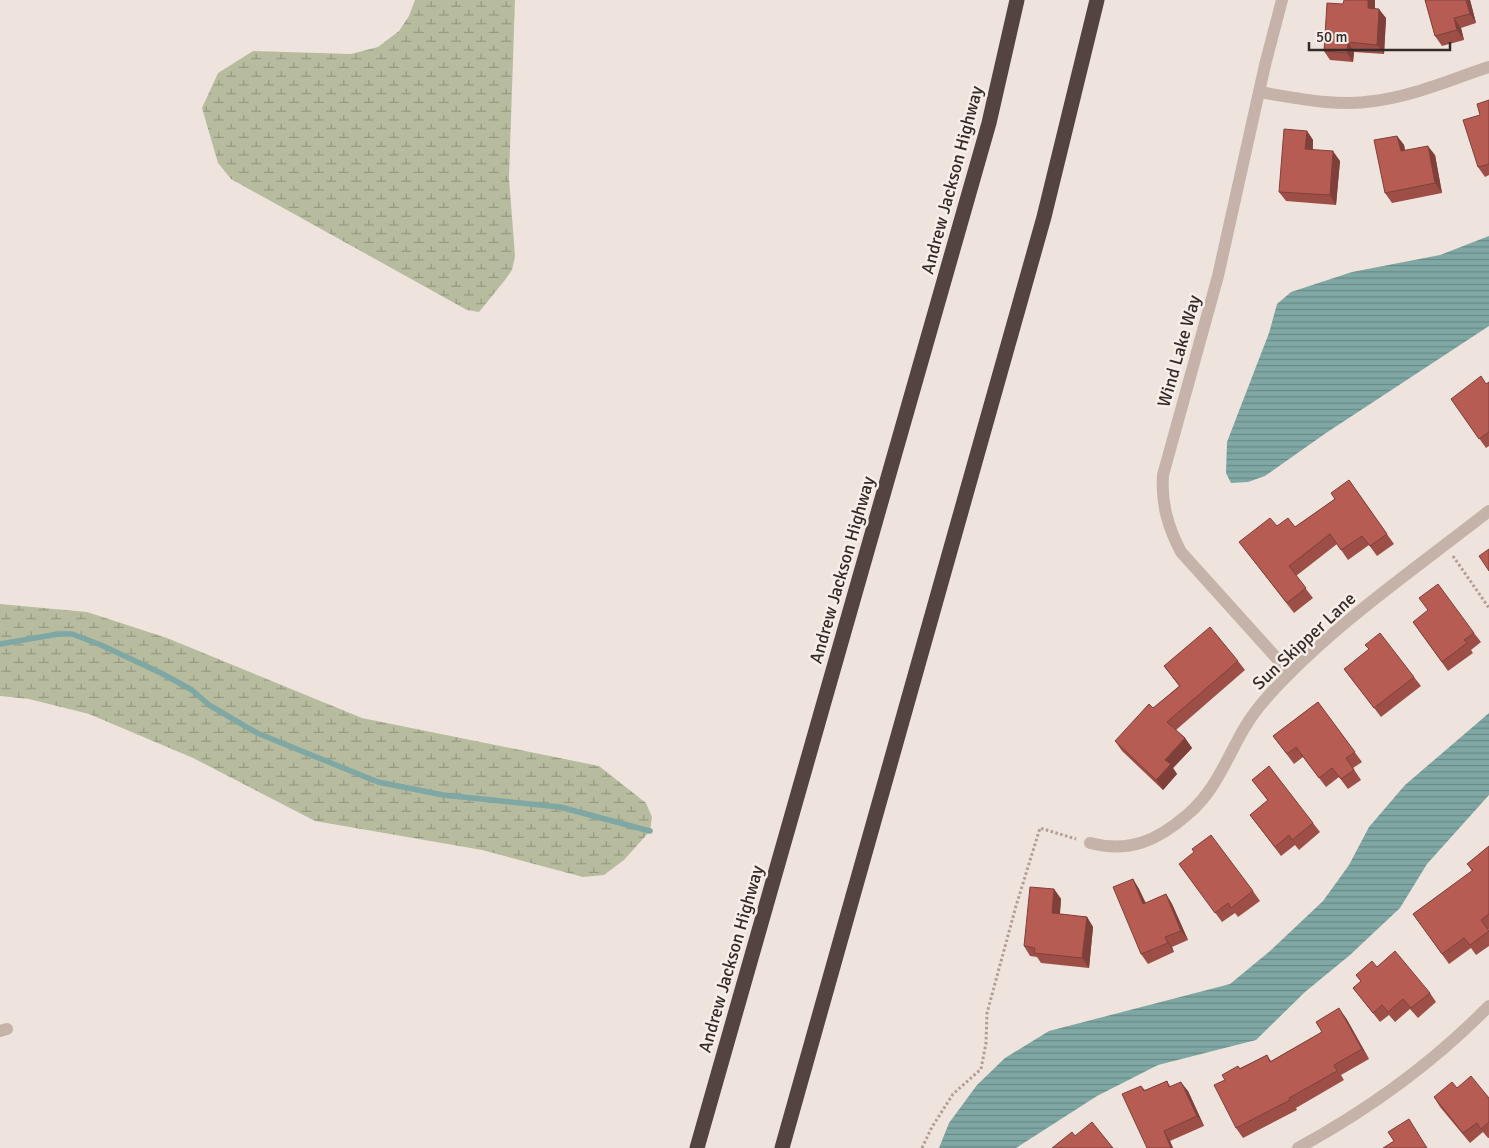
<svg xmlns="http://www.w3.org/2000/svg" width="1489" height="1148" viewBox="0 0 1489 1148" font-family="Signika,sans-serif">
<defs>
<pattern id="wetland-marsh" width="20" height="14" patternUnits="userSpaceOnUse" patternTransform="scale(1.25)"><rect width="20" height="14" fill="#b7bc9f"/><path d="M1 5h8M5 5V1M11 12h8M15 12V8" fill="none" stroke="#969982"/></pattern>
<pattern id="water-rules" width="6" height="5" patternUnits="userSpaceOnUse" patternTransform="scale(1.25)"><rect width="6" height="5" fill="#7fa8a4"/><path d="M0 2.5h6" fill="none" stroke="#698986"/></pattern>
</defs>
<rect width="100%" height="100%" fill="#efe4dd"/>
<g fill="url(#wetland-marsh)">
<polygon points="415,0 515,0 509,178 515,256 512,270 505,280 479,312 467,310 231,179 218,163 202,108 218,73 253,51 351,54 378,47 399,31 409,16"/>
<polygon points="0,604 87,612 167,638 362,718 599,766 646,803 652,817 650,831 624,860 604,875 583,877 482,850 315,821 193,758 89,714 29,699 0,696"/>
</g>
<g fill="url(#water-rules)">
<polygon points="1489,236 1489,326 1326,433 1265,476 1248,482 1231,483 1226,473 1227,442 1269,333 1277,304 1291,292 1352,272 1440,255"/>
<polygon points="1489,713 1489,795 1427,864 1400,908 1350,955 1305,992 1256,1040 1158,1065 1097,1096 1016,1148 939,1148 949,1123 977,1085 1005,1058 1049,1031 1230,984 1270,951 1323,901 1349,865 1369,827 1405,785"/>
</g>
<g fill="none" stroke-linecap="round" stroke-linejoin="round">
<polyline stroke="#7fa8a4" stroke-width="5.5" points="0,644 58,634 72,634 101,645 161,673 192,690 209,705 257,733 378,782 443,795 560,807 650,831"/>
<g stroke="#b19d95" stroke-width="3" stroke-dasharray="2.5 2.5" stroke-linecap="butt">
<polyline points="1453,556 1489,608"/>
<polyline points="922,1148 932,1127 953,1094 981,1069 986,1043 987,1013 1016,906 1040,828 1076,839"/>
</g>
<g stroke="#c5b3aa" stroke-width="12">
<path d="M1282,0L1265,65L1218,276L1163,475C1161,504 1168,527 1181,552L1290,673"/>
<path d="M1259,92C1297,98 1336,107 1374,101C1414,96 1452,79 1489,67"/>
<path d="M1090,843C1129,853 1157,841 1187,815C1216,791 1227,757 1245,727C1252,715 1261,704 1270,694C1334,624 1415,569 1489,511"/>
<polyline points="0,1031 7,1029"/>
<path d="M1298,1148C1368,1110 1433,1063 1489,1006"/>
</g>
<g stroke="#544441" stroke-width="15">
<polyline points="697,1148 989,123 1017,0"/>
<polyline points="782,1148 1044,217 1097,0"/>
</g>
</g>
<g fill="#9d4f47">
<polygon points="1375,0 1375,8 1386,18 1384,54 1354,52 1353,62 1330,60 1324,51 1343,4"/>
<polygon points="1425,0 1470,0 1476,23 1461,28 1464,40 1442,46 1435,36"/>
<polygon points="1489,100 1489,175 1485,177 1478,167 1480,115"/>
<polygon points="1307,131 1313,140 1313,150 1340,161 1336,205 1286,201 1279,192"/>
<polygon points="1397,136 1404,145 1405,150 1435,155 1442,193 1392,203 1385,193"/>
<polygon points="1489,382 1489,446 1486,448 1451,399 1486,384"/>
<polygon points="1349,480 1394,544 1377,556 1369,545 1348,560 1337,544 1296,576 1313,598 1294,613 1239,542 1295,527 1335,499"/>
<polygon points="1413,622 1474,633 1481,642 1471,650 1473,653 1448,671"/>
<polygon points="1238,661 1245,670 1176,730 1185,738 1192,748 1173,768 1177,774 1163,790 1122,751 1115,741 1179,686 1164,666"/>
<polygon points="1344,669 1414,677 1421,686 1381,717"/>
<polygon points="1318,702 1362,762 1353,768 1361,780 1348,789 1339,777 1326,787 1303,757 1294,764 1273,736"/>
<polygon points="1252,780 1313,823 1320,832 1299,850 1295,845 1281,856 1250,815 1268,801"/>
<polygon points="1489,846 1489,929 1488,930 1489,931 1489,946 1476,955 1471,948 1449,964 1413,914 1472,871 1467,864"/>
<polygon points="1186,873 1253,891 1260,901 1238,917 1235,913 1222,922"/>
<polygon points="1133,879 1139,889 1146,903 1166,894 1172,904 1188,940 1172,947 1174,952 1148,964 1141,954"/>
<polygon points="1054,889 1061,899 1060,914 1087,917 1093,927 1089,968 1041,963 1037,957 1030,956 1024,946"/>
<polygon points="1377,967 1430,993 1436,1002 1418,1018 1410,1009 1395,1022 1389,1015 1380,1022 1353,988 1361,982 1356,975"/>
<polygon points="1346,1018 1369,1059 1341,1075 1344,1080 1296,1108 1297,1110 1243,1138 1236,1128 1225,1080 1240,1068 1267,1055 1271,1061"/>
<polygon points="1167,1081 1170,1086 1188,1091 1204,1126 1170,1141 1173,1148 1147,1148 1141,1086 1145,1090"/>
<polygon points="1457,1088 1489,1098 1489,1138 1488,1138 1483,1132 1470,1143 1440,1107 1434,1097"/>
</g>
<g fill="#80403a">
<polygon points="1368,0 1375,0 1374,18 1368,8"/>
<polygon points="1466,0 1470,0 1476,23 1470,14"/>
<polygon points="1379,9 1386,18 1384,54 1377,45"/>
<polygon points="1454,18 1461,28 1464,40 1457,30"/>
<polygon points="1348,42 1354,52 1353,62 1347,53"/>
<polygon points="1307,131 1313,140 1312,159 1305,149"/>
<polygon points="1397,136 1404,145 1407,161 1401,151"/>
<polygon points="1428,146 1435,155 1442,193 1435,183"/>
<polygon points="1333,151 1340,161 1336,205 1330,195"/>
<polygon points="1185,738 1192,748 1173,768 1177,774 1163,790 1156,780 1165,760"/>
<polygon points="1133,879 1139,889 1150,914 1143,904"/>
<polygon points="1054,889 1061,899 1059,923 1052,913"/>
<polygon points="1166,894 1172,904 1188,940 1181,931"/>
<polygon points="1087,917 1093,927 1089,968 1082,958"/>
<polygon points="1165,937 1172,947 1174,952 1168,943"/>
<polygon points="1339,1008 1346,1018 1369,1059 1362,1049"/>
<polygon points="1181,1082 1188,1091 1204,1126 1197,1116"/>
<polygon points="1164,1131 1170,1141 1173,1148 1171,1148"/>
</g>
<g fill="#b75c53" stroke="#80403a">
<polygon points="1344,0 1368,0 1368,8 1379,9 1377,45 1348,42 1347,53 1324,51 1327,3 1343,4"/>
<polygon points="1425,0 1466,0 1470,14 1454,18 1457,30 1435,36"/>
<polygon points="1489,100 1489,164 1478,167 1463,120 1480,115 1477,104"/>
<polygon points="1284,129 1307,131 1305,149 1333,151 1330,195 1279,192"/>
<polygon points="1397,136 1401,151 1428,146 1435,183 1385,193 1374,140"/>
<polygon points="1481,376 1486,384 1489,382 1489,432 1479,439 1451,399"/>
<polygon points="1349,480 1387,534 1370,546 1362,536 1341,550 1330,534 1289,566 1306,588 1287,603 1239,542 1270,518 1277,526 1288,518 1295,527 1335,499 1331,493"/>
<polygon points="1489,549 1489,571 1479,556"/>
<polygon points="1438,584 1474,633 1464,640 1467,643 1442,662 1413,622 1428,610 1419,598"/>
<polygon points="1210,627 1238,661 1167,722 1185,738 1165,760 1171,764 1156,780 1115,741 1149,704 1153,708 1180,686 1164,666"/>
<polygon points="1380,633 1414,677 1374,708 1344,669 1369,649 1365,645"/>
<polygon points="1318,702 1355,752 1346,758 1354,770 1341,779 1332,768 1319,778 1296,747 1287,754 1273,736"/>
<polygon points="1269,766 1313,823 1292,840 1289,835 1275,847 1250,815 1268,800 1252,780"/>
<polygon points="1211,835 1253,891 1231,908 1228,903 1215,913 1179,864 1194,852 1192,849"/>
<polygon points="1489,846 1489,914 1481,920 1489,931 1470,945 1464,938 1442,954 1413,914 1473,870 1467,864"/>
<polygon points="1133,879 1143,904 1166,894 1181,931 1165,937 1168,943 1141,954 1113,887"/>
<polygon points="1030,887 1054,889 1052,913 1087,917 1082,958 1034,953 1035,948 1024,946"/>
<polygon points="1395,951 1430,993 1411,1008 1403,999 1388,1012 1382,1005 1373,1013 1353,988 1361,981 1356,975 1372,961 1377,967"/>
<polygon points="1339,1008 1362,1049 1334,1065 1337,1071 1289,1098 1290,1100 1236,1128 1214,1085 1225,1080 1222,1075 1238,1066 1240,1069 1267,1055 1270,1062 1322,1032 1316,1022"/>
<polygon points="1471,1076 1489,1098 1489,1122 1481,1129 1477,1123 1463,1133 1434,1097 1452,1082 1457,1088"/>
<polygon points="1167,1081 1169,1087 1181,1082 1197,1116 1164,1131 1171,1148 1147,1148 1122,1094 1141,1086 1144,1091"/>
<polygon points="1409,1119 1427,1148 1383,1148 1394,1141 1388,1132"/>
<polygon points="1092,1122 1113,1148 1052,1148 1072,1132 1075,1136"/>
</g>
<g text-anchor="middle" stroke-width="5" stroke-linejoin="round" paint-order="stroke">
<g font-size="18" fill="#342b29" stroke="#f7eee9">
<text transform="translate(952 180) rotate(-75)" y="6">Andrew Jackson Highway</text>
<text transform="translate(1179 351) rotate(-74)" y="6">Wind Lake Way</text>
<text transform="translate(842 570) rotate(-74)" y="6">Andrew Jackson Highway</text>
<text transform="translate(1304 641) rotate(-43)" y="6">Sun Skipper Lane</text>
<text transform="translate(731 959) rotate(-74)" y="6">Andrew Jackson Highway</text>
</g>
</g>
<path d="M1309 42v8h141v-8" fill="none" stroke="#342b29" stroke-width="2.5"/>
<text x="1316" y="42" font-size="15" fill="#342b29" stroke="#f7eee9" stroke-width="4" paint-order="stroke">50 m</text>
</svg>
